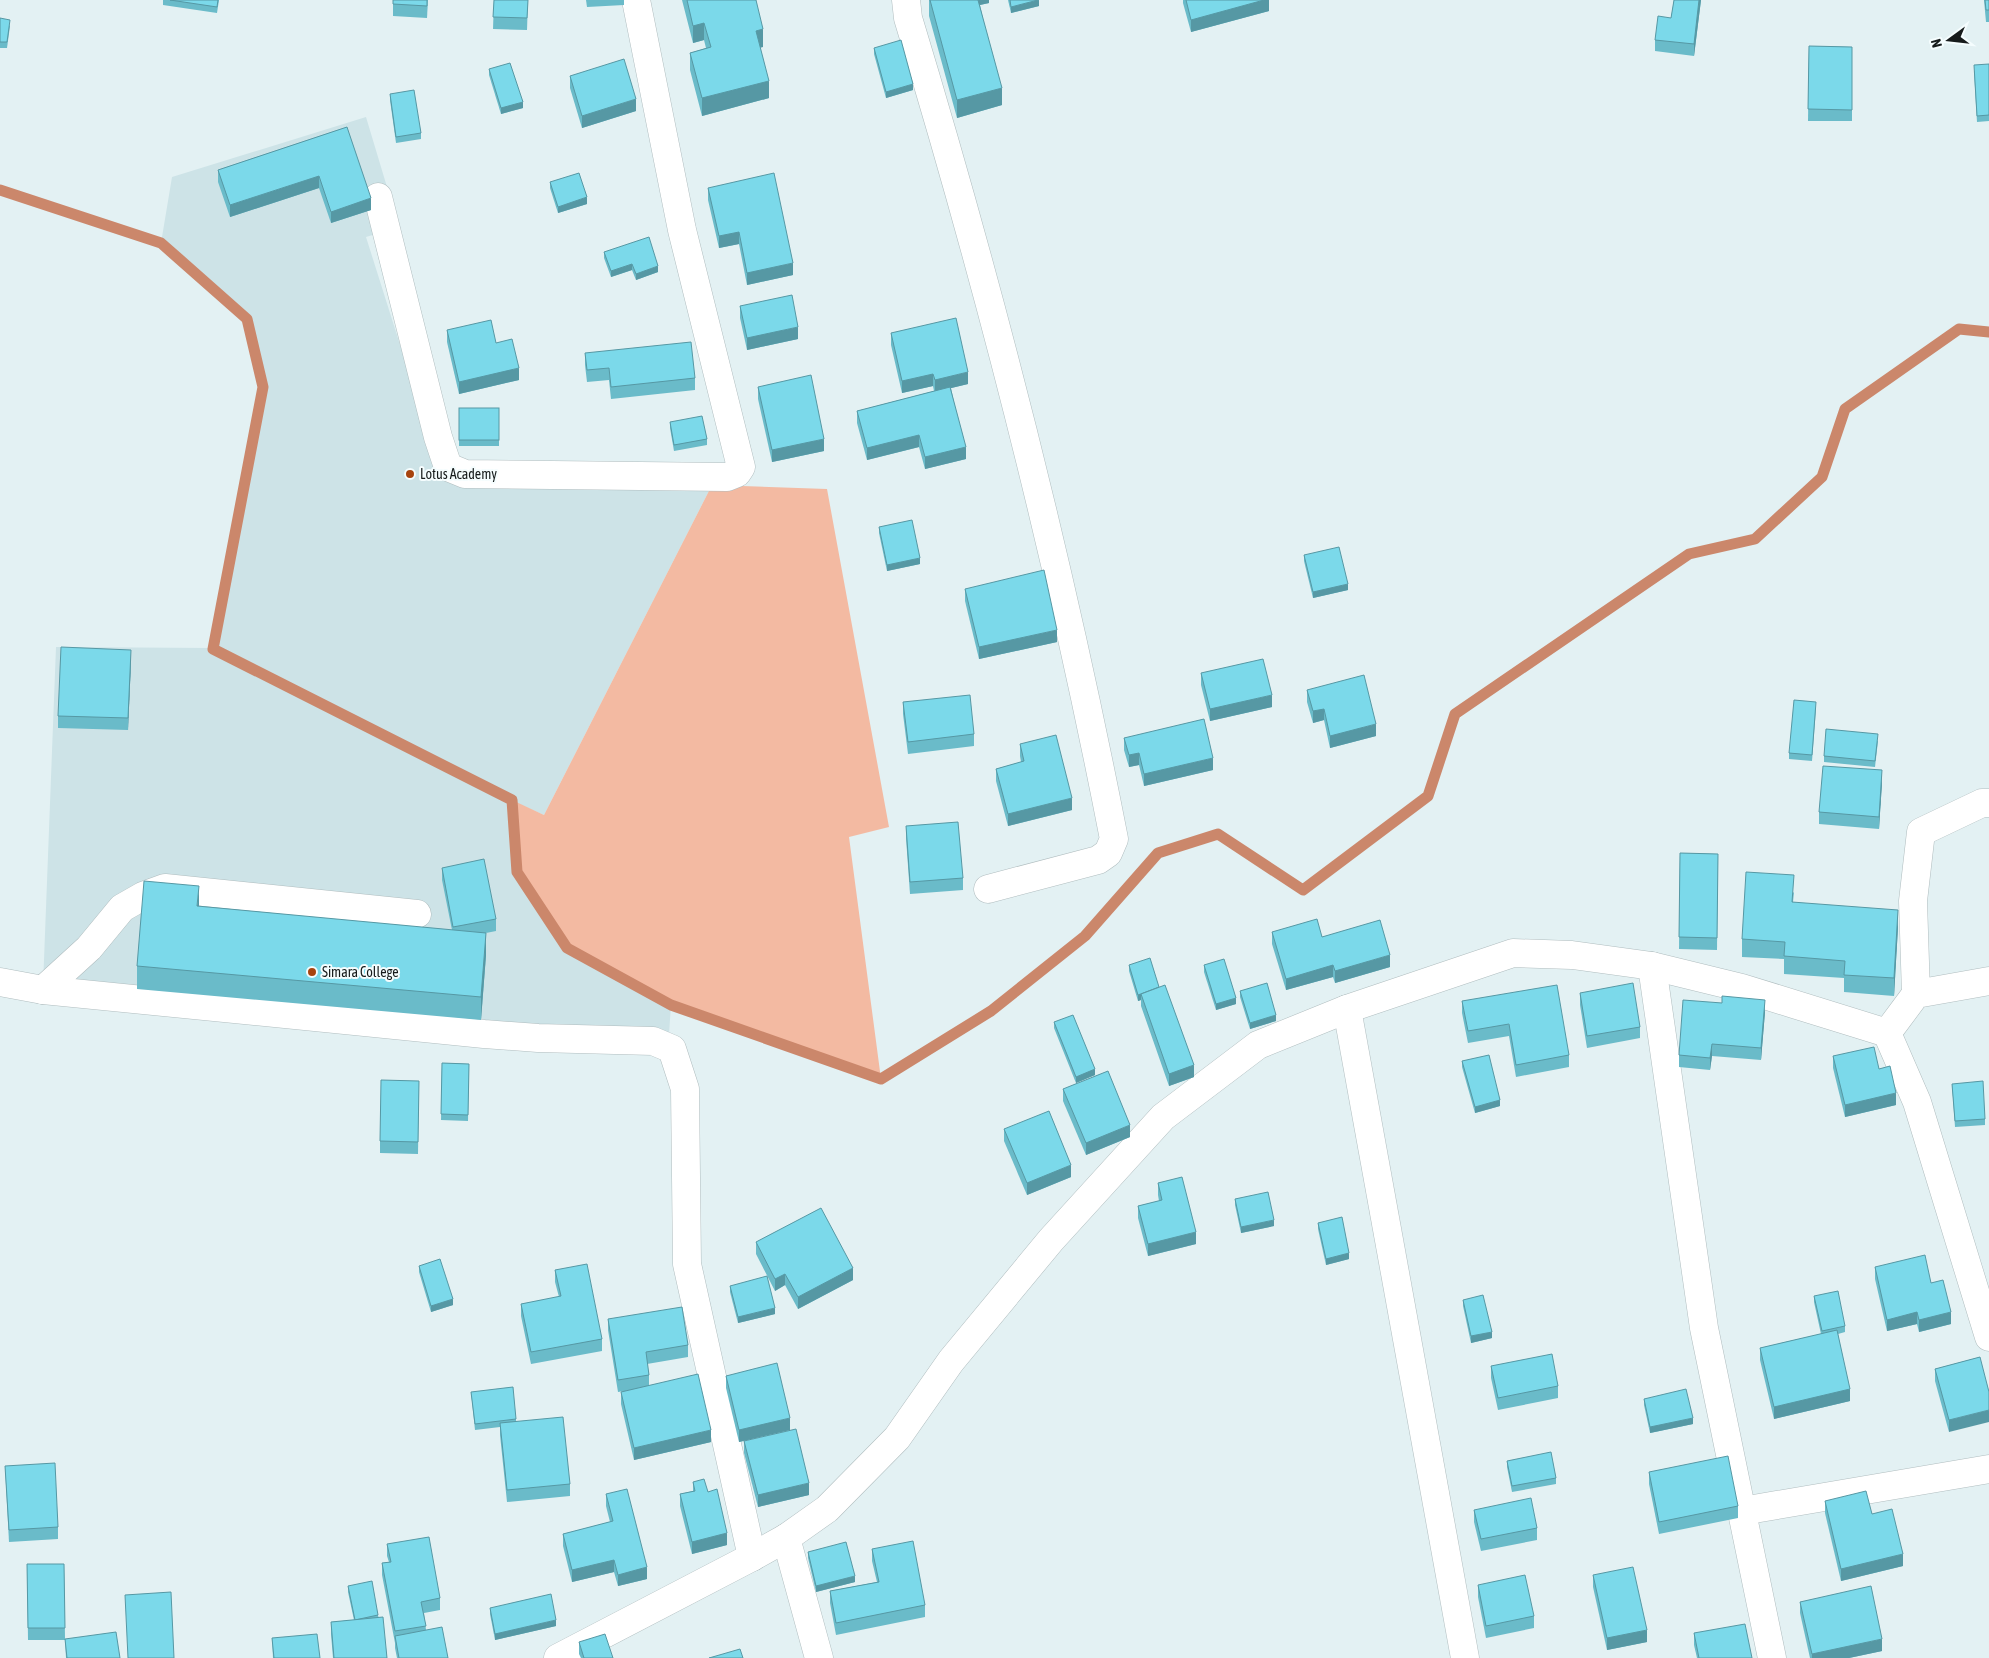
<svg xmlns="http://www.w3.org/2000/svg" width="1989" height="1658" viewBox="0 0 1989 1658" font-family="'Asap Condensed',sans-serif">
<rect width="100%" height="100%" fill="#e3f1f3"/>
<polygon fill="#cde3e7" points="366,117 399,227 366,237 437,462 712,485 544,815 512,801 517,872 567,948 671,1005 668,1049 43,986 56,647 212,648 263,387 247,319 161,243 172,177"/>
<polygon fill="#f3baa2" points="712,485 827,489 889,827 849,837 881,1079 671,1005 567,948 517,872 512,800 544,815"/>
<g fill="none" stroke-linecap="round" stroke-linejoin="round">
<polyline stroke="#cb876b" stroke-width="11" points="0,190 161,243 247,319 263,387 213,649 512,800 517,872 567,948 671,1005 881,1079 991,1011 1085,936 1158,853 1218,834 1303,890 1428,796 1455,714 1689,554 1755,539 1822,477 1845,409 1959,329 1989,332"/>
<g stroke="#b0bdbf" stroke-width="29">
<g id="minor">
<path d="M906,0L908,18C990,288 1060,562 1114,839L1108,853L1098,860L988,889"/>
<polyline points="378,197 438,437 448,467 465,474 727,477 737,473 741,467 682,230 636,0"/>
<polyline points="1652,966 1704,1328 1772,1658"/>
<polyline points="0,982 43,990 484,1034 538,1038 653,1041 672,1049 685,1089 687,1264 752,1557"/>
<polyline points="43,990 89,948 122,908 143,896 165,888 417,914"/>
<polyline points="1916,994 1913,901 1921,832 1982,803 1989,803"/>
<polyline points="1347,1009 1465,1658"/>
<polyline points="1887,1033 1916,994 1989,981"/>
<polyline points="1742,1511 1989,1469"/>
<polyline points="786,1538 819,1658"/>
<polyline points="558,1658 752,1557 786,1538 827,1509 897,1438 951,1361 1051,1240 1163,1117 1258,1045 1347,1009 1513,953 1572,955 1652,966 1742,988 1887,1033 1917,1102 1989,1337"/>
</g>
</g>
<use href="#minor" stroke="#fff" stroke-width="28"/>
</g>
<g fill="#6abbc9">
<polygon points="163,0 219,0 217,13 163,5"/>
<polygon points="393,0 428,0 427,18 393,16"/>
<polygon points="494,0 528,0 527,30 493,29"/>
<polygon points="586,0 624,0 624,5 587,7"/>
<polygon points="682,0 756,0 763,47 760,47 769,98 702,116 690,70 690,53 706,48 704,40 693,43"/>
<polygon points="929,0 989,0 989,3 980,5 1002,105 957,118 929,16"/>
<polygon points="1008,0 1039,0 1039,6 1011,13"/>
<polygon points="1183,0 1269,0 1269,11 1191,32 1183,3"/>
<polygon points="1674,0 1701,0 1694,56 1655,51 1655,40 1671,18"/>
<polygon points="1984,0 1989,0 1989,22 1986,22"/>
<polygon points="0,18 10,26 7,48 0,48"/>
<polygon points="1809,46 1852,47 1852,121 1808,121"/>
<polygon points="874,48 913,90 886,98 874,54"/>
<polygon points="1989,64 1989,121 1977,122 1974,71"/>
<polygon points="489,69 523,108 501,114 489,75"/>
<polygon points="570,76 636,111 582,128 570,88"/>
<polygon points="390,94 421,133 421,139 396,143 390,100"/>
<polygon points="347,127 371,210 331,223 319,188 230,217 218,182 218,170"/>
<polygon points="550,182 587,204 558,213 550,188"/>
<polygon points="708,188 793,275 747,285 739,244 719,248 708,200"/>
<polygon points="604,252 658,272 636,280 632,270 611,277 604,258"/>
<polygon points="740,306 798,339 747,350 740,318"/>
<polygon points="447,330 496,343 519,380 459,394 447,342"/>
<polygon points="891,333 968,384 951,388 966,459 925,469 919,447 867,460 857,423 857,411 934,391 933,386 902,393 891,345"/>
<polygon points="585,353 695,378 695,390 611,399 609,380 587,382 585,365"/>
<polygon points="758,387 824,451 772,462 758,399"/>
<rect x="459" y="408" width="40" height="38"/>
<polygon points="670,422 707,439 707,445 674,451 670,428"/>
<polygon points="879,527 920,564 887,571 879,533"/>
<polygon points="1304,555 1348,590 1313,598 1304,561"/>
<polygon points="965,589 1057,642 979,659 965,601"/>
<polygon points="131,661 128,730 58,728 58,716"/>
<polygon points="1201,673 1272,707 1210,721 1201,685"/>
<polygon points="1307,690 1376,736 1330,748 1324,720 1313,723 1307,702"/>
<polygon points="903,702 974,734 974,746 908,754 903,714"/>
<polygon points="1816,708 1812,761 1789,759 1789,753"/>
<polygon points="1124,738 1213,770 1144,786 1139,765 1129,767 1124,750"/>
<polygon points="1878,741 1875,767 1824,762 1824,756"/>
<polygon points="1020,744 1072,810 1008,826 996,781 996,769 1021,762 1020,756"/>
<polygon points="1882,782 1879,829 1819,824 1819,812"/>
<polygon points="906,826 963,878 963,890 910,894 906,838"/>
<polygon points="1680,853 1718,854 1717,950 1679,949"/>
<polygon points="442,868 496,919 496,931 486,933 486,955 481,1020 137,989 137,966 199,907 452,930 442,880"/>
<polygon points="1794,892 1793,902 1898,927 1894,996 1844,992 1844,978 1784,974 1784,959 1742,957 1742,939"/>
<polygon points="1272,932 1390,967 1335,983 1333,977 1286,990 1272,944"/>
<polygon points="1129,965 1159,987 1194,1077 1169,1086 1141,1006 1141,1000 1138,1001 1129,971"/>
<polygon points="1204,965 1236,1004 1216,1010 1204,972"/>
<polygon points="1240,991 1276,1021 1250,1029 1240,997"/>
<polygon points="1580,993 1640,1027 1640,1038 1587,1048 1580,1005"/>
<polygon points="1462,1001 1569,1055 1569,1067 1516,1077 1509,1036 1468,1043 1462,1013"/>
<polygon points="1765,1012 1761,1060 1712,1056 1710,1070 1679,1067 1679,1055"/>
<polygon points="1054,1022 1095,1075 1076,1083 1054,1028"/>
<polygon points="1833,1056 1879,1069 1896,1105 1845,1117 1833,1068"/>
<polygon points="1462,1061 1500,1106 1475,1113 1462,1067"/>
<polygon points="442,1063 469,1064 468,1121 441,1120"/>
<polygon points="419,1081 418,1154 380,1153 380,1141"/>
<polygon points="1952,1084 1985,1119 1985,1125 1955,1127"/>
<polygon points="1063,1089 1130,1137 1086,1155 1063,1101"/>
<polygon points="1004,1129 1071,1177 1027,1195 1004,1141"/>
<polygon points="1158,1183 1196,1244 1148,1256 1138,1218 1138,1206 1159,1201 1158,1195"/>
<polygon points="1235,1199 1274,1226 1241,1233 1235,1205"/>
<polygon points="1318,1223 1349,1259 1326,1265 1318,1229"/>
<polygon points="756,1242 853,1280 798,1309 785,1285 775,1291 756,1254"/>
<polygon points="419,1266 453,1305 431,1312 419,1272"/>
<polygon points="1875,1267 1931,1283 1951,1324 1919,1332 1917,1324 1887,1331 1875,1279"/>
<polygon points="555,1270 602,1339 602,1351 531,1364 521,1316 521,1304 559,1297 555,1282"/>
<polygon points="730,1286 775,1314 738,1323 730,1292"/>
<polygon points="1814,1296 1845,1326 1845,1332 1838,1334 1850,1401 1774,1419 1760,1360 1760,1348 1821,1334 1814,1302"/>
<polygon points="1463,1300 1492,1338 1471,1343 1463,1306"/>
<polygon points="608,1319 688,1345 688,1357 647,1364 649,1375 649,1385 711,1442 634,1460 621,1404 621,1392 624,1391 618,1392 608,1330"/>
<polygon points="1980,1357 1949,1432 1935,1381 1935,1369"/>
<polygon points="1491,1366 1558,1386 1558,1398 1498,1410 1491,1378"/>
<polygon points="726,1376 790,1430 739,1442 726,1388"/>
<polygon points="471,1392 516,1419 516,1422 570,1484 570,1496 507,1502 500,1435 500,1427 475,1430"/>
<polygon points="1644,1399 1693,1424 1650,1433 1644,1405"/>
<polygon points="744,1441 809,1495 758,1507 744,1453"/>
<polygon points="1507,1461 1556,1478 1556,1484 1512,1492 1507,1467"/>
<polygon points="5,1466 58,1527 58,1539 9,1542"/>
<polygon points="1649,1472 1738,1506 1738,1518 1659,1534 1649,1484"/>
<polygon points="693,1482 708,1492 727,1545 692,1554 680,1506 680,1494 693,1491"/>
<polygon points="606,1494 647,1579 618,1586 614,1572 572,1582 563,1546 563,1534 610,1522 606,1506"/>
<polygon points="1825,1501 1872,1514 1903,1566 1841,1581 1825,1513"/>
<polygon points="1474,1510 1537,1528 1537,1540 1481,1551 1474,1522"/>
<polygon points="387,1544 440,1598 440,1610 424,1613 426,1630 448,1658 397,1658 395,1648 395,1643 382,1575 382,1563 389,1562 387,1556"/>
<polygon points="872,1549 925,1605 925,1617 836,1635 830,1603 830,1591 877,1582 872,1561"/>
<polygon points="808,1552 855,1582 816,1592 808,1558"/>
<polygon points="27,1564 64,1564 65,1639 120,1658 66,1658 65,1640 28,1640"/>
<polygon points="1593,1575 1647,1642 1607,1650 1593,1587"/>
<polygon points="1478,1585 1534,1616 1534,1628 1486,1638 1478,1597"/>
<polygon points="348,1586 378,1615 387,1658 333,1658 331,1634 331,1622 354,1620 348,1592"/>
<polygon points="1800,1602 1882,1651 1849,1658 1810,1658 1800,1613"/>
<polygon points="490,1608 556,1626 495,1640 490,1614"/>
<polygon points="1694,1633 1752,1658 1697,1658 1694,1645"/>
<polygon points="272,1638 320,1658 273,1658"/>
<polygon points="579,1642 613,1658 581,1658 579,1654"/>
</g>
<g fill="#5698a4">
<polygon points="975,0 989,0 989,3 975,6"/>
<polygon points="1039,0 1039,6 1011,13 1011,7"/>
<polygon points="1264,0 1269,0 1269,11 1191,32 1191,20"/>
<polygon points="1699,0 1701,0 1694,56 1694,44"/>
<polygon points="704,23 704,40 693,43 693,26"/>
<polygon points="763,29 763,47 756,49 756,31"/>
<polygon points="769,81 769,98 702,116 702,98"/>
<polygon points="913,84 913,90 886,98 886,92"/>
<polygon points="1002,88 1002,105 957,118 957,100"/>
<polygon points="636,99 636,111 582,128 582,116"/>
<polygon points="523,102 523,108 501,114 501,108"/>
<polygon points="319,176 319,188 230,217 230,205"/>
<polygon points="587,197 587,204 558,213 558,207"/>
<polygon points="371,198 371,210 331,223 331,212"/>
<polygon points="739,232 739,244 719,248 719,236"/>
<polygon points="793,263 793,275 747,285 747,273"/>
<polygon points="632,264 632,270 611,277 611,271"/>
<polygon points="658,266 658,272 636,280 636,274"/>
<polygon points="798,327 798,339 747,350 747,338"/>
<polygon points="519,368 519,380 459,394 459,382"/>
<polygon points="968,372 968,384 935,392 935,380"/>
<polygon points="933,374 933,386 902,393 902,381"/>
<polygon points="919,435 919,447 867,460 867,448"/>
<polygon points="824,439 824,451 772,462 772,450"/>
<polygon points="966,447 966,459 925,469 925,457"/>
<polygon points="920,558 920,564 887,571 887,565"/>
<polygon points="1348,584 1348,590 1313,598 1313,592"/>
<polygon points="1057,630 1057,642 979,659 979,647"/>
<polygon points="131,650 131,661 128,730 128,718"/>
<polygon points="1272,695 1272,707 1210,721 1210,709"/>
<polygon points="1324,709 1324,720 1313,723 1313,711"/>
<polygon points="1376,724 1376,736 1330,748 1330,736"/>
<polygon points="1139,753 1139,765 1129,767 1129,755"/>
<polygon points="1213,758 1213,770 1144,786 1144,774"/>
<polygon points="1882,770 1882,782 1879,829 1879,817"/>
<polygon points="1072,798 1072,810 1008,826 1008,814"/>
<polygon points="199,886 199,909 197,906"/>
<polygon points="1898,910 1898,927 1894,996 1894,978"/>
<polygon points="486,933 486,955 481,1020 481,997"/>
<polygon points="1390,955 1390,967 1335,983 1335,971"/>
<polygon points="1333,965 1333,977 1286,990 1286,979"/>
<polygon points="1141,994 1141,1000 1138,1001 1138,995"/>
<polygon points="1236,998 1236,1004 1216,1010 1216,1004"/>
<polygon points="1765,1000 1765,1012 1761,1060 1761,1048"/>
<polygon points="1276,1015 1276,1021 1250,1029 1250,1023"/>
<polygon points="1712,1044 1712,1056 1710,1070 1710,1058"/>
<polygon points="1194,1065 1194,1077 1169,1086 1169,1074"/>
<polygon points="1095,1069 1095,1075 1076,1083 1076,1077"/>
<polygon points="1896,1093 1896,1105 1845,1117 1845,1105"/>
<polygon points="1500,1100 1500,1106 1475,1113 1475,1107"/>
<polygon points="1130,1125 1130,1137 1086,1155 1086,1143"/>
<polygon points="1071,1165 1071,1177 1027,1195 1027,1183"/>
<polygon points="1274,1220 1274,1226 1241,1233 1241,1227"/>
<polygon points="1196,1232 1196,1244 1148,1256 1148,1244"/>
<polygon points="1349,1253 1349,1259 1326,1265 1326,1259"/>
<polygon points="853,1268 853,1280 798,1309 798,1297"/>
<polygon points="785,1274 785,1285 775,1291 775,1279"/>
<polygon points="453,1299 453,1305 431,1312 431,1306"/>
<polygon points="775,1308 775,1314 738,1323 738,1317"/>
<polygon points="1917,1312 1917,1324 1887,1331 1887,1320"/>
<polygon points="1951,1312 1951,1324 1919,1332 1919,1320"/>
<polygon points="1492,1332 1492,1338 1471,1343 1471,1336"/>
<polygon points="1850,1389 1850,1401 1774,1419 1774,1407"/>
<polygon points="1989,1410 1989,1422 1949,1432 1949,1420"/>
<polygon points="790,1418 790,1430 739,1442 739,1430"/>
<polygon points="1693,1418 1693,1424 1650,1433 1650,1427"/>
<polygon points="711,1430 711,1442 634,1460 634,1448"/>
<polygon points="809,1483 809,1495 758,1507 758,1495"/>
<polygon points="727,1533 727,1545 692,1554 692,1542"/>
<polygon points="1903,1554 1903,1566 1841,1581 1841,1569"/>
<polygon points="614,1560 614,1572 572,1582 572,1570"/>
<polygon points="647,1567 647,1579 618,1586 618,1575"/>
<polygon points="855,1576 855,1582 816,1592 816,1586"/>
<polygon points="556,1620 556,1626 495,1640 495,1634"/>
<polygon points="1647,1630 1647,1642 1607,1650 1607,1638"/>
<polygon points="1882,1639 1882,1651 1849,1658 1812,1658 1812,1654"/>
</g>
<g fill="#7bd9ea" stroke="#5698a4">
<polygon points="170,0 218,0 217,7"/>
<polygon points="393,0 427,0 427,6 393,4"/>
<polygon points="494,0 528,0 527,18 493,17"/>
<polygon points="687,0 756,0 763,29 756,31 769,81 702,98 690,53 711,47 704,23 693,26"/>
<polygon points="930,0 978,0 1002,88 957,100"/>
<polygon points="1010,0 1038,0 1011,7"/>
<polygon points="1186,0 1264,0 1191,20"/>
<polygon points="1674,0 1699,0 1694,44 1655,40 1658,16 1671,18"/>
<polygon points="1985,0 1989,0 1989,10 1986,10"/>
<polygon points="0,18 10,20 7,42 0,42"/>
<polygon points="901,40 913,84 886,92 874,48"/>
<polygon points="1809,46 1852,47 1852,110 1808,109"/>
<polygon points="624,59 636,99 582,116 570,76"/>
<polygon points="510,63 523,102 501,108 489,69"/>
<polygon points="1989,64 1989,115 1977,116 1974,65"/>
<polygon points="414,90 421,133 396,137 390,94"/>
<polygon points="347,127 371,198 331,212 319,176 230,205 218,170"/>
<polygon points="579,173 587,197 558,207 550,182"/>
<polygon points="774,173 793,263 747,273 739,232 719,236 708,188"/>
<polygon points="649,237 658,266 636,274 632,264 611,271 604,252"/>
<polygon points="792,295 798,327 747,338 740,306"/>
<polygon points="956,318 968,372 935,380 933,374 902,381 891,333"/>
<polygon points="491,320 496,343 512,339 519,368 459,382 447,330"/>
<polygon points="691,342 695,378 611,387 609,368 587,370 585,353"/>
<polygon points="811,375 824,439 772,450 758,387"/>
<polygon points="950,387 966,447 925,457 919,435 867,448 857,411"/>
<rect x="459" y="408" width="40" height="32"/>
<polygon points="702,416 707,439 674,445 670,422"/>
<polygon points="912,520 920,558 887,565 879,527"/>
<polygon points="1339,547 1348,584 1313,592 1304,555"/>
<polygon points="1044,570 1057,630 979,647 965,589"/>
<polygon points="61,647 131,650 128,718 58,716"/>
<polygon points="1263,659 1272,695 1210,709 1201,673"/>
<polygon points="1364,675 1376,724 1330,736 1324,709 1313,711 1307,690"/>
<polygon points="970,695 974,734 908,742 903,702"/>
<polygon points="1794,700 1816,702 1812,755 1789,753"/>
<polygon points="1204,719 1213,758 1144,774 1139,753 1129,755 1124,738"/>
<polygon points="1826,729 1878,734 1875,761 1824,756"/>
<polygon points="1056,735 1072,798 1008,814 996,769 1024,761 1020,744"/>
<polygon points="1823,766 1882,770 1879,817 1819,812"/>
<polygon points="958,822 963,878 910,882 906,826"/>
<polygon points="1680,853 1718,854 1717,938 1679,937"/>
<polygon points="484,859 496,919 453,927 442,868"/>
<polygon points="1746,872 1794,875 1792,902 1898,910 1894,978 1844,975 1845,961 1784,956 1785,942 1742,939"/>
<polygon points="144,881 199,886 197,906 486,933 481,997 137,966"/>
<polygon points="1317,919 1322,937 1380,920 1390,955 1335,971 1333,965 1286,979 1272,932"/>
<polygon points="1150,958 1159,987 1138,995 1129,965"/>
<polygon points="1224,959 1236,998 1216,1004 1204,965"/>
<polygon points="1267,983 1276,1015 1250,1023 1240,991"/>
<polygon points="1633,983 1640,1027 1587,1036 1580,993"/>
<polygon points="1165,985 1194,1065 1169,1074 1141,994"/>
<polygon points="1557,985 1569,1055 1516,1065 1509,1024 1468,1031 1462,1001"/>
<polygon points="1722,996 1765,1000 1761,1048 1712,1044 1710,1058 1679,1055 1683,1000 1722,1003"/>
<polygon points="1073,1015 1095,1069 1076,1077 1054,1022"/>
<polygon points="1874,1047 1879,1069 1890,1066 1896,1093 1845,1105 1833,1056"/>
<polygon points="1489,1055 1500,1100 1475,1107 1462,1061"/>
<polygon points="442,1063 469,1064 468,1115 441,1114"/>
<polygon points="1108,1071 1130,1125 1086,1143 1063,1089"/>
<polygon points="381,1080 419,1081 418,1142 380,1141"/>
<polygon points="1983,1081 1985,1119 1955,1121 1952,1084"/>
<polygon points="1049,1111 1071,1165 1027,1183 1004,1129"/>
<polygon points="1182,1177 1196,1232 1148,1244 1138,1206 1162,1200 1158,1183"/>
<polygon points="1268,1192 1274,1220 1241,1227 1235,1199"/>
<polygon points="821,1208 853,1268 798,1297 785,1274 775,1279 756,1242"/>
<polygon points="1342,1217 1349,1253 1326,1259 1318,1223"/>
<polygon points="1925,1255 1931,1283 1943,1280 1951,1312 1919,1320 1917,1312 1887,1320 1875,1267"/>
<polygon points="440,1259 453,1299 431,1306 419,1266"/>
<polygon points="587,1264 602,1339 531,1352 521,1304 561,1296 555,1270"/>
<polygon points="767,1276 775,1308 738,1317 730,1286"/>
<polygon points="1838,1291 1845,1326 1822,1331 1814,1296"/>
<polygon points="1483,1295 1492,1332 1471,1336 1463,1300"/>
<polygon points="682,1307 688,1345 646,1352 649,1375 618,1380 608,1319"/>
<polygon points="1837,1330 1850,1389 1774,1407 1760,1348"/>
<polygon points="1552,1354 1558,1386 1498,1398 1491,1366"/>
<polygon points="1980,1357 1989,1392 1989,1410 1949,1420 1935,1369"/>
<polygon points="777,1363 790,1418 739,1430 726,1376"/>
<polygon points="698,1374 711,1430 634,1448 621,1392"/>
<polygon points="513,1387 516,1419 475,1424 471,1392"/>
<polygon points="1686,1389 1693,1418 1650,1427 1644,1399"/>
<polygon points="563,1417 570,1484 507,1490 500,1423"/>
<polygon points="796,1429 809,1483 758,1495 744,1441"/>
<polygon points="1551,1452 1556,1478 1512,1486 1507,1461"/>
<polygon points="1728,1456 1738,1506 1659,1522 1649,1472"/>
<polygon points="55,1463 58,1527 9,1530 5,1466"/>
<polygon points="704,1479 708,1492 717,1489 727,1533 692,1542 680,1494 695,1491 693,1482"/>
<polygon points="627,1489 647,1567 618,1575 614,1560 572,1570 563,1534 613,1521 606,1494"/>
<polygon points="1866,1491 1872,1514 1892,1509 1903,1554 1841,1569 1825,1501"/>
<polygon points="1531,1498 1537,1528 1481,1539 1474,1510"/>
<polygon points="429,1537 440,1598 421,1602 426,1626 395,1631 382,1563 391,1562 387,1544"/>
<polygon points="913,1541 925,1605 836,1623 830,1591 879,1582 872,1549"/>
<polygon points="846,1542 855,1576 816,1586 808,1552"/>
<polygon points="27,1564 64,1564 65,1628 28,1628"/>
<polygon points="1633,1567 1647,1630 1607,1638 1593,1575"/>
<polygon points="1525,1575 1534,1616 1486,1626 1478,1585"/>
<polygon points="372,1581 378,1615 355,1620 348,1586"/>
<polygon points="1871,1586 1882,1639 1812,1654 1800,1602"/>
<polygon points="171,1592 174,1658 128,1658 125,1595"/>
<polygon points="551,1594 556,1620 495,1634 490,1608"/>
<polygon points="383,1617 387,1658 334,1658 331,1622"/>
<polygon points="1745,1624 1752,1658 1699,1658 1694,1633"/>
<polygon points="442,1627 448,1658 399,1658 395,1636"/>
<polygon points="116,1632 120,1658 67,1658 65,1639"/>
<polygon points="317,1634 320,1658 274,1658 272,1638"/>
<polygon points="605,1634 613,1658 584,1658 579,1642"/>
<polygon points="740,1649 743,1658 709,1658"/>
</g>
<g fill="#a7440f" stroke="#f5fdfe" stroke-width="2">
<circle cx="410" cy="474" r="5"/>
<circle cx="312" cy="972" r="5"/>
</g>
<g text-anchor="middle" stroke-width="4" stroke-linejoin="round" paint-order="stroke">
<g font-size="14" fill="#161b1b" stroke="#f5fdfe" text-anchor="start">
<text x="420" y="479">Lotus Academy</text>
<text x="322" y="977">Simara College</text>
</g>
</g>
<g transform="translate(1949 40) rotate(255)" stroke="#f5fdfe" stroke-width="4" paint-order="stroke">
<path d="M0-4L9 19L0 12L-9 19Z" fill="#161b1b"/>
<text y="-8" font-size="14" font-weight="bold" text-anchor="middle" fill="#161b1b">N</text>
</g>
</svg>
